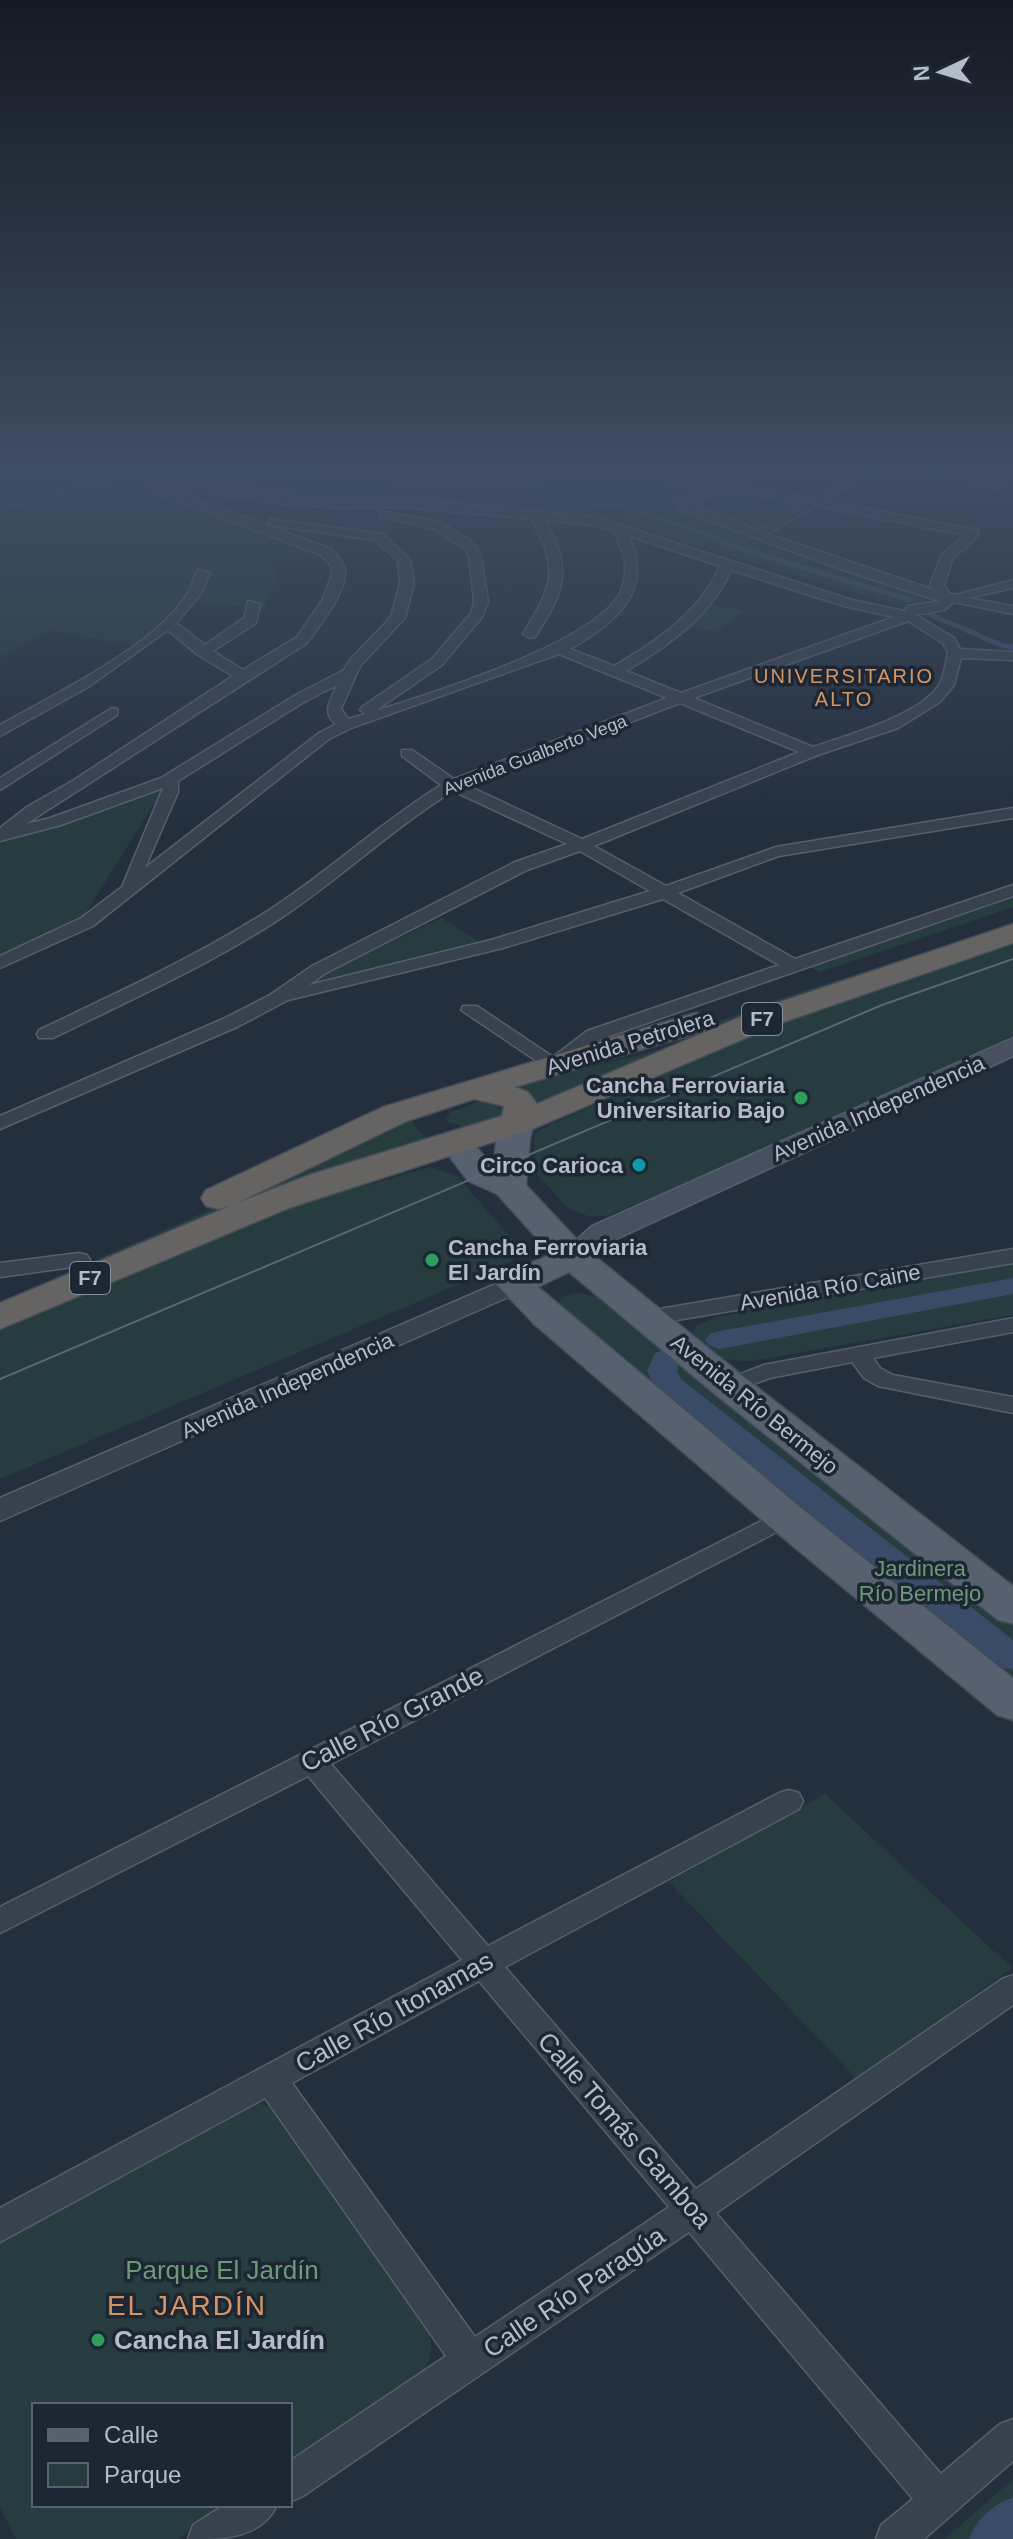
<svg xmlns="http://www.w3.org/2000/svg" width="1013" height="2539" viewBox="0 0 1013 2539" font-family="Helvetica,sans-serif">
<rect width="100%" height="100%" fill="#242f3e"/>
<g fill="#263c3f">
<polygon points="0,472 327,472 330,480 439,484 635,475 705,483 711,486 709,490 671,501 672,505 749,536 935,599 904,604 880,600 721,553 618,518 445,505 324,502 150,480 139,484 187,507 319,550 326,558 271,559 277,579 264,609 185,601 133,646 49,630 0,658"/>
<polygon points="739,490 746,491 805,504 761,529 688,505 688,502"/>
<polygon points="709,604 744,610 717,632 685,626"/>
<polygon points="150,790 156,789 161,793 85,914 0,957 0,843"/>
<polygon points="1013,897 1013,907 820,972 811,967"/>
<polygon points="441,918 482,943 316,984 312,980"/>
<polygon points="988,932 796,999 537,1108 533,1100 518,1088 526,1083 659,1050 674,1043 689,1032 787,996"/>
<polygon points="1013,939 1013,1036 717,1171 608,1216 588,1216 568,1208 535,1172 534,1134 545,1127 786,1022 951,965"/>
<polygon points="484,1100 503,1101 506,1114 465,1127 448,1122 446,1119 450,1112"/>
<polygon points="409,1117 420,1133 433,1141 300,1178 0,1310 0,1302 239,1197"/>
<polygon points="430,1167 456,1175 514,1241 516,1256 507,1264 0,1479 0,1331 280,1210"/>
<path d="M1013,1264V1315L752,1361C728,1361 701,1359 692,1332L697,1325L716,1317Z"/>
<polygon points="575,1292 597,1297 699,1373 1013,1624 1013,1685 559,1310 560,1298"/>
<polygon points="825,1794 1012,1968 857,2079 669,1882"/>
<path d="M255,2103L272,2106L424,2323C434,2340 433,2354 424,2372L290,2463V2405H34V2505H229L179,2539H16L0,2508V2240Z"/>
<polygon points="1013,2479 1013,2539 945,2539"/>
</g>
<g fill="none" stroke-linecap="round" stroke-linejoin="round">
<g stroke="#394c67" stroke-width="5">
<polyline points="189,472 278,493 317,497 467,503 550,501 625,507 710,535 729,545 910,600"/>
<polyline points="0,508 26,504 81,485 124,478 121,472"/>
<polyline points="924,612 1001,645 1013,647"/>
</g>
<g fill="#394c67" fill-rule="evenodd">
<polygon points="1013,1278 1013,1294 720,1349 710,1346 705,1340 710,1334 720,1331"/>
<polygon points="665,1350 675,1353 680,1359 677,1371 681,1379 1013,1640 1013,1670 1001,1667 657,1391 647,1371 655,1353"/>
<path d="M1013,2497V2539H969C978,2517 991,2506 1013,2497Z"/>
</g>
<g stroke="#565f6c" stroke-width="3">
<g id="minor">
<path d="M581,472H667L813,498L859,472H874L826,501L978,530V536L953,558L944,585L949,593L955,595L1013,580V588L968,598L1013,606V614L954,602L944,610L916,615L954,638L960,649L1013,652V660L961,658L954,685L940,702L898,728L818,755L594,846L666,886L776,847L1013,808V818L779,856L678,893L795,959L1013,885V896L601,1039L560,1070L553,1072L461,1010L463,1006H477L553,1057L587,1031L779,965L663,899L503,948L288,1000L237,1027L0,1129V1116L223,1019L270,995L312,966L515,862L567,844L453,791C390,830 337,882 275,922C205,967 128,1001 53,1038H39L37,1034L39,1030C115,994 191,959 263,914C325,875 378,824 441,785L402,756V750H412L454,779L667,698L559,654L351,728L329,739L93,926L0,968V956L81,918L122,887L163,788L61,825L0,841V828L27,807L74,780L233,676L198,655L168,630L88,687L0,736V725C53,695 157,645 188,593C192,586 194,577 198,570L210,573L200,595L176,623L205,645L244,618L248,601L260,604L256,623L213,651L243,670L297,637L323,599L332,574V567L321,555L148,490V484L156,479L282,496L342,500L403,499L595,517L852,600L904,611L907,606L940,601L843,570L683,511L674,501L719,487C612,466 502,488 394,484L388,480L394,476L443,478ZM162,486L282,504L342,508L403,507L531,519C560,571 552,586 523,634L530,638L535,637C565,590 573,571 545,520L593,525L614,531C623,551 630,569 621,591C598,642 430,694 375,711L442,665L482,617L488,602L481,555L472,542L440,522L381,511V517L432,528L464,548L469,555L474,602L471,613L432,659L362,707L360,710L366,714L348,719L341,709L360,666L405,618L414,583L410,560L383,534L270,519L268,522L274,526L375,540L398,561L400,583L391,617L349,661L344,670L294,696L161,778L50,818L26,824L307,643C319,626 348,591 345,570C344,562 336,555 331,549ZM735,490L803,504L756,530L688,503ZM816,506L964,535L941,556L930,585L934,590L767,534ZM629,536L720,566C700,612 656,642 614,666L570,649C616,623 654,592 629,536ZM731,570L844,606L894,617L681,693L626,671C667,647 712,615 731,570ZM908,621L943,643L948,653C946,662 944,675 940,683C925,714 845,736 813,747L694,698ZM337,685C331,700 321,712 336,724L319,733L145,868L178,792V781L304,702ZM680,703L799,752L582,839L466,785ZM580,851L650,891L491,940L309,985L324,974L527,870Z"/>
<polygon points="926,472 950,472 1005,486 999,490"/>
<polygon points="112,708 117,709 117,715 0,790 0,778"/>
<polygon points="1013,1249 1013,1263 648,1325 640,1323 637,1318 640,1313 648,1311"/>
<polygon points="79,1253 87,1255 90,1260 87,1265 0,1277 0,1263"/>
<polygon points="1013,1318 1013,1332 873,1358 880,1368 893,1375 1013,1397 1013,1413 878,1386 864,1378 852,1362 770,1378 730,1393 722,1391 718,1386 722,1381 764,1365"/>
<path d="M785,1509L794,1511L798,1517L794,1523L331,1764L488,1946L779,1793L789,1790L799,1793L803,1801L799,1809L505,1967L696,2189L1002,1979L1013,1975V2005L716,2213L941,2474L1000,2424L1013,2419V2461L924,2539H876L881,2525L913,2499L689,2232L303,2496L290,2502V2461L446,2356L265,2098L0,2242V2208L462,1960L308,1776L0,1933V1907ZM479,1981L669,2207L475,2337L292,2083Z"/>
<path d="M224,2505H277C261,2539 223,2539 188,2539L193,2525Z"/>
</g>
</g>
<g stroke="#565f6c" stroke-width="3">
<polygon id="tertiary" points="514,1276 524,1278 528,1284 524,1290 0,1521 0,1498"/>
</g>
<g stroke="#565f6c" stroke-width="3">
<path id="secondary" d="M1013,1038V1056L614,1240C597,1253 584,1269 562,1264L557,1257L592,1226Z"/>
</g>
<g stroke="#414a57" stroke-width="3">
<path id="primary" d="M518,1113L530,1116L534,1123L530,1139L526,1185L586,1249L744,1377L1013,1586V1624L998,1620L716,1395L569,1272L538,1287L800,1507L1013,1678V1720L997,1715L770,1527L534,1324L496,1284L501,1276L551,1254L497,1194L468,1181L440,1144L445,1137C472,1130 477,1151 494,1168L496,1139L506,1116Z"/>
</g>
<g stroke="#434c59" stroke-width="3">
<path id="trunk" d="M1013,924V943L781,1023L530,1130L289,1208L0,1329V1303L230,1206L219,1209L206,1206L201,1198L206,1190L383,1107L685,1016L696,1013L707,1016L712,1023L707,1030L515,1087L528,1092L537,1104L759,1009ZM474,1099L504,1106L502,1116L309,1175L237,1203L407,1121Z"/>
</g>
<use href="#minor" fill="#38414e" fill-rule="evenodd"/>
<use href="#tertiary" fill="#38414e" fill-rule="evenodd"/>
<use href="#secondary" fill="#465061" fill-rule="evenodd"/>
<use href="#primary" fill="#56606e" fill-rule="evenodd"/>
<use href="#trunk" fill="#656462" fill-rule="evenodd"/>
<polyline stroke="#5a6575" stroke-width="2" points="0,1379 882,1005 1013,959"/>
</g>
<linearGradient id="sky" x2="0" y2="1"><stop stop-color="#141a22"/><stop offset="0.57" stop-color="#3f4d63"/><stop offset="1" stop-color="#3f4d63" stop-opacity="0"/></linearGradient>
<rect width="1013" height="828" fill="url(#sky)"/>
<g fill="#2e9e5b" stroke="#1d2633" stroke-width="3">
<circle cx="801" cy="1098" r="8"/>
<circle cx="432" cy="1260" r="8"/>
<circle cx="98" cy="2340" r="8"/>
</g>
<circle fill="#0f9aa8" stroke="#1d2633" stroke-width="3" cx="639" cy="1165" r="8"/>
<g text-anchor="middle" stroke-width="7" stroke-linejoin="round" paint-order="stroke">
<g font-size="18" fill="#b4bcc9" stroke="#1d2633">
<text transform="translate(535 755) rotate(-21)" y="6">Avenida Gualberto Vega</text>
</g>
<g font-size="20" letter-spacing="2" fill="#d59563" stroke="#1d2633">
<text x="844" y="683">UNIVERSITARIO<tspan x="844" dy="23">ALTO</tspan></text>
</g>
<g fill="#1d2633" stroke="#878f9c" stroke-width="2">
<rect x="742" y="1003" width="40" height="32" rx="6"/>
<rect x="70" y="1262" width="40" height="32" rx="6"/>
</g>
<g font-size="20" font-weight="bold" fill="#b4bcc9">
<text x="762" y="1026">F7</text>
<text x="90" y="1285">F7</text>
</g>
<g font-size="22" fill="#b4bcc9" stroke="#1d2633">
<text transform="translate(630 1042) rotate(-17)" y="8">Avenida Petrolera</text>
<text transform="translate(878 1108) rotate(-24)" y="8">Avenida Independencia</text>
<text transform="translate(830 1287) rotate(-10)" y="8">Avenida Río Caine</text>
<text transform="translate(287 1385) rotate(-24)" y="8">Avenida Independencia</text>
<text transform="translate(755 1404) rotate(39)" y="8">Avenida Río Bermejo</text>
</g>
<g font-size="22" font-weight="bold" fill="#b4bcc9" stroke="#1d2633" text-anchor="end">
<text x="785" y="1093">Cancha Ferroviaria<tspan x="785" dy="25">Universitario Bajo</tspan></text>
<text x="623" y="1173">Circo Carioca</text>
<text x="448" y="1255" text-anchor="start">Cancha Ferroviaria<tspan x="448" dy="25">El Jardín</tspan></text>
</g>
<g font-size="22" fill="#6b9a76" stroke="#1d2633">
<text x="920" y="1576">Jardinera<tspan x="920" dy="25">Río Bermejo</tspan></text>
</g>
<g font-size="26" fill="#b4bcc9" stroke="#1d2633">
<text transform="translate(392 1719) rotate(-27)" y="9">Calle Río Grande</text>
<text transform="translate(394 2012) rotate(-29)" y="9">Calle Río Itonamas</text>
<text transform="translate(625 2130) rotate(49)" y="9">Calle Tomás Gamboa</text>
<text transform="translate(574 2292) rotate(-34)" y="9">Calle Río Paragúa</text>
</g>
<g font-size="26" fill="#6b9a76" stroke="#1d2633">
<text x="222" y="2279">Parque El Jardín</text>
</g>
<g font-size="26" font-weight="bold" fill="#b4bcc9" stroke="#1d2633" text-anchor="start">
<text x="114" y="2349">Cancha El Jardín</text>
</g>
<g font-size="28" letter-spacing="2" fill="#d59563" stroke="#1d2633">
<text x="187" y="2315">EL JARDÍN</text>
</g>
</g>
<rect x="32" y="2403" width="260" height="104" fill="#1d2633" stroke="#59626f" stroke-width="2"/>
<rect x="48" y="2429" width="40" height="12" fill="#56606e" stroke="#59626f" stroke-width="2"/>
<text x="104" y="2443" font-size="24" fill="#b4bcc9">Calle</text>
<rect x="48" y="2463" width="40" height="24" fill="#263c3f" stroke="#59626f" stroke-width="2"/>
<text x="104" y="2483" font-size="24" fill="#b4bcc9">Parque</text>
<g transform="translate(941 72) rotate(266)" stroke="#1d2633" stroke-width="6" paint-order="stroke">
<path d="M0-6L14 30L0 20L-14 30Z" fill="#b4bcc9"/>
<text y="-12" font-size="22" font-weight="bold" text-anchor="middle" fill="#b4bcc9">N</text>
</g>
</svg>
